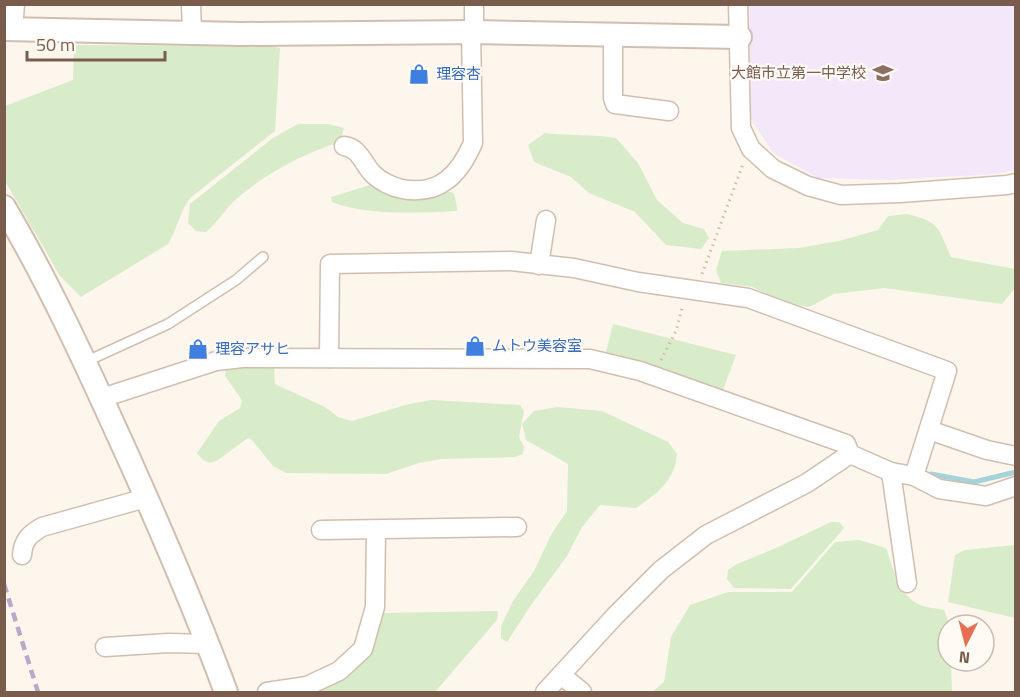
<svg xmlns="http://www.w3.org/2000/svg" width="1020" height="697" viewBox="0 0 1020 697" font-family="'Titillium Web','Noto Sans JP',sans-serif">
<rect width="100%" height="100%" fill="#fdf6ec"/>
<polygon fill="#f3e8fa" points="749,5 1015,5 1015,170 996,174 890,180 818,178 773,153 751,119"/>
<g fill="#d8ecc9">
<path d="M74,45L272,46L280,48L275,131L190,198C179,213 178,228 168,244L81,297L60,276L5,181V106L73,80Z"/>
<path d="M298,124H328L344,128L340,142C302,154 264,174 234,201C224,211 217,223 206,232L196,231L188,223L190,204L273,138Z"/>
<path d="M545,133C569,136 592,134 616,138L638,163L657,200L683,223L704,229L709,238L701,249L666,245L635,212L589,193L571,177L534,162L528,145Z"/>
<path d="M373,184L443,190L454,193L457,207V211C418,213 368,216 332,202L331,197Z"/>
<path d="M907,214C940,222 938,227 951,257L1015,269V288L1002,304L884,288L834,294L809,307L789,304L752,287L721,283L716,270L722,251L799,248L839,241L878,230L888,216Z"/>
<polygon points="613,324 736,355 723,390 606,352"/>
<polygon points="243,365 274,366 275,384 325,407 338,417 352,421 405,405 431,400 520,405 524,411 519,437 524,447 523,454 515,457 441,459 419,463 386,474 286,473 273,466 252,440 248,438 218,460 210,463 203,460 197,453 219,421 240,408 242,400 225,376 226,369"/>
<path d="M557,407L602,411L668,442L677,454C675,481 656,494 636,508L600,505L582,527L567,556L531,605L507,642L501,638V626L513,601L534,571L552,533L567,511L568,464L526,440L522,424L534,411Z"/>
<polygon points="831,522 839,522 844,528 791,589 734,588 727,579 728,570 737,564 776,548"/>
<path d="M859,540L886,548C893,568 899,596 920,605C927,608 936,608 944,610L949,623L948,661H951L952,692H652L664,682L671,637L690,605L728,592H792L835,542Z"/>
<polygon points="1015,545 1015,618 948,602 955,555 965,550"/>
<path d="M498,611L497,620L435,692H308C334,685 367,663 377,637C380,629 380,621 382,613Z"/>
</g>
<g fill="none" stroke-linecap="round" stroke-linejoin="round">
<polyline stroke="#a5d3da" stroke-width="5" points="931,474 974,482 1016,472"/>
<g stroke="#d1beb0" stroke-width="12">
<polyline id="service" points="85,362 168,324 236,280 263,257"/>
</g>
<g stroke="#d1beb0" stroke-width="21">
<g id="minor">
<polyline points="191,4 192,31"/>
<polyline points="738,4 741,128 751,149 773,169 808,186 841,195 900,193 1007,185 1016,183"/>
<polyline points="13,29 15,4"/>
<polyline points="474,32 474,4"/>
<polyline points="613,36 613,98 615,104 669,111"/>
<path d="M344,146C360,148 363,164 373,174C380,181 392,187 402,189C439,196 459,175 473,143L471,32"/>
<polyline points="539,265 546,220"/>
<polyline points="329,358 330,264 511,261 574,268 638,282 748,298 947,371 914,476"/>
<polyline points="102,398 216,361 242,358 590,359 640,371 846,444 850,454 891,472 914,476 939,489 986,496 1016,486"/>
<polyline points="929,430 987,450 1016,456"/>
<polyline points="891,472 907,583"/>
<polyline points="321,530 517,527"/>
<path d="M22,555C23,540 30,534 42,527L146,498"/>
<polyline points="105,647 169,643 208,644"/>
<polyline points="561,675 582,692"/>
<polyline points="267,692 307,686 339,671 363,649 375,607 376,530"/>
<polyline points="545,692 615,616 661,570 706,535 807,483 850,454"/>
</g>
</g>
<g stroke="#d1beb0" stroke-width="26">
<g id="tertiary">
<polyline points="4,29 241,34 474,32 740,37"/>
<path d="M4,207C52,288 91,375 130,461C164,537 197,614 226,692"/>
</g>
</g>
<g stroke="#d9b8a5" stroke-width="3" stroke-dasharray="1.5 4.5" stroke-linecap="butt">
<polyline points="702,274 743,164"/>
<polyline points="661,360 676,331 683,305"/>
</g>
<use href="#service" stroke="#fff" stroke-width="9"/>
<use href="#minor" stroke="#fff" stroke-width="18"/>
<use href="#tertiary" stroke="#fff" stroke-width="22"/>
<polyline stroke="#b9a8c9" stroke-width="4.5" stroke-dasharray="9 6" stroke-linecap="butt" points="4,584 38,692"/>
</g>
<defs>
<g id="school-bare" transform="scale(1.62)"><path d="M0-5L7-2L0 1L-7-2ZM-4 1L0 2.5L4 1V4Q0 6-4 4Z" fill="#8d6e63" stroke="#fffaf3" stroke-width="2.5" paint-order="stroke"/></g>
<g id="shop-bare" transform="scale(1.62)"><path d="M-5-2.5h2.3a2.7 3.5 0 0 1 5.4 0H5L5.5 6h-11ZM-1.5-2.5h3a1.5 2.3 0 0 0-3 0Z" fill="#3f7fe0" stroke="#fffaf3" stroke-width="2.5" paint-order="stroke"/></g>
</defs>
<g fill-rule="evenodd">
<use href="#school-bare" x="883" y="73"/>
<use href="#shop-bare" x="419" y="74"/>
<use href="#shop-bare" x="475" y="346"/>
<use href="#shop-bare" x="198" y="349"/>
</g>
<g text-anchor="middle" stroke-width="4.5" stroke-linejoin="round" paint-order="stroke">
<g font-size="15" fill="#785e54" stroke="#fffaf3" text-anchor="end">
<text x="866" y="78">大館市立第一中学校</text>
</g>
<g font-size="15" fill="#366cbe" stroke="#fffaf3" text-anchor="start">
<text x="436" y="79">理容杏</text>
<text x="492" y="351">ムトウ美容室</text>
<text x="215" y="354">理容アサヒ</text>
</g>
</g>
<rect width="1020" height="697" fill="none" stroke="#7a5c4d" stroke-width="12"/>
<g transform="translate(966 643) rotate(186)"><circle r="28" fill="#fffaf3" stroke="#cabbb1" stroke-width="1.5"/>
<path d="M0-4.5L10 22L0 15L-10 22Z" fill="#e76f51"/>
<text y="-9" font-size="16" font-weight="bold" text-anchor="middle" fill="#7a5c4d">N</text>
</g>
<path d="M27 51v9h138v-9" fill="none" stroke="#7a5c4d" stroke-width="3"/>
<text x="36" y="51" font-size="18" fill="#7a5c4d" stroke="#fffaf3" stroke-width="4.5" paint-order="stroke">50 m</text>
</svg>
